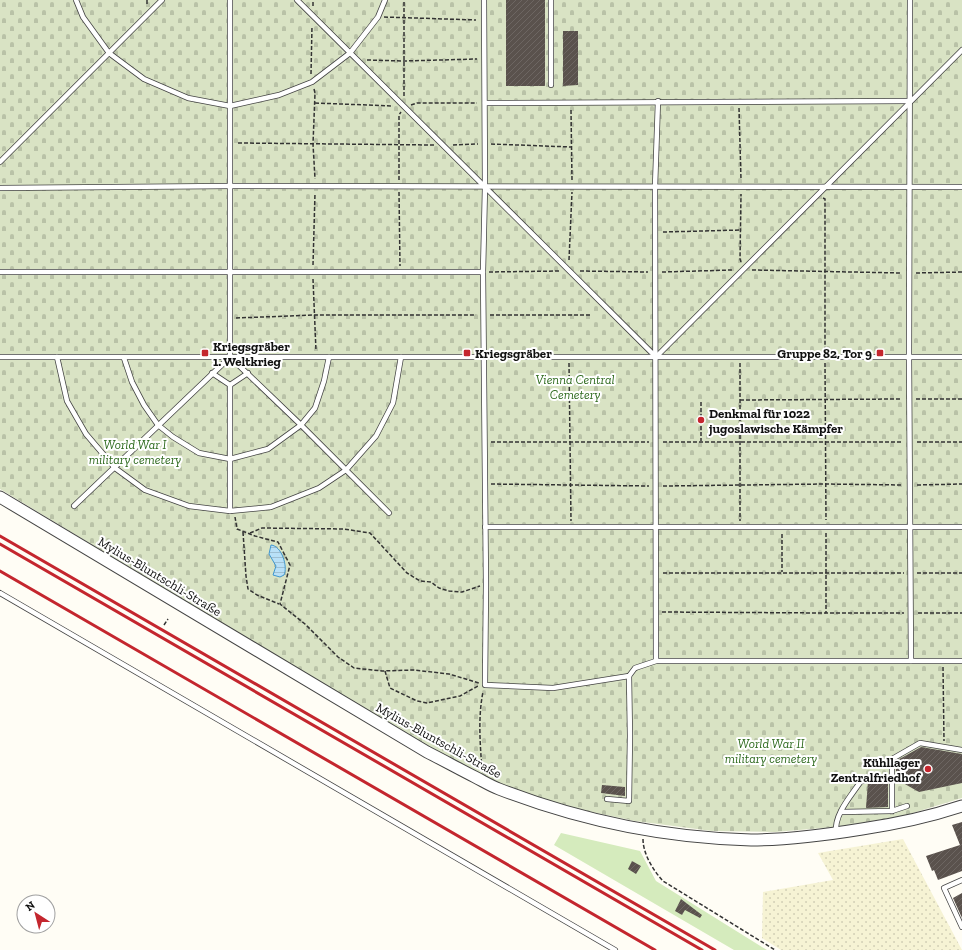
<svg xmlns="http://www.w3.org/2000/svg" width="962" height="950" viewBox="0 0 962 950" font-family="'Zilla Slab',serif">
<defs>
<pattern id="farmland-dots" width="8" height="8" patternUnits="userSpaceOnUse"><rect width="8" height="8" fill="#f6f3d4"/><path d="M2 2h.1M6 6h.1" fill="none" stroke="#d2cfb5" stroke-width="1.8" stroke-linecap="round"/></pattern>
<pattern id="cemetery-stones" width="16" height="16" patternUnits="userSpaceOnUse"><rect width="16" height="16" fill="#d9e3c4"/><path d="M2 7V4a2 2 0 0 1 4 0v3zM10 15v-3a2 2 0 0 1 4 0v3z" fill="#b9c2a7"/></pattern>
<pattern id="water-rules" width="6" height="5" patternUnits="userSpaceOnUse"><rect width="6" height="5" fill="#b9e0f7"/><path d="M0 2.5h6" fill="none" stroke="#9ebfd3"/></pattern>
<pattern id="building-hatch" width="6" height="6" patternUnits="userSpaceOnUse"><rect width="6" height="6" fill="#5a524d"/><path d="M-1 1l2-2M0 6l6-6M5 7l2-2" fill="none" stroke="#6d6662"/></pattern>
</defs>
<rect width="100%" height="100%" fill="#fffdf5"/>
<polygon fill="url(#farmland-dots)" points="903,839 962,950 781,950 762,938 763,892 833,880 818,853"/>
<polygon fill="url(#cemetery-stones)" points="0,0 962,0 962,798 903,816 835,827 775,832 712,831 635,821 587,811 547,800 501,784 428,748 0,489"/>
<polygon fill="#d5ebbd" points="561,833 640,851 656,881 767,950 734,950 554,845"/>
<path fill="url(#water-rules)" stroke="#3f96cf" d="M271,545C282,546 288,567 284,575L280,577L273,575L276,566L269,554Z"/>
<g fill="url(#building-hatch)">
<rect x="506" y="0" width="39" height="86"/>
<polygon points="563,31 578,31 578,85 563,86"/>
<polygon points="921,747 962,754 962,783 919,792 896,779 896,761"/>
<polygon points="867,774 888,774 888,807 866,808 868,781"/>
<polygon points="602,785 625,787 625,796 601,793"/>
<polygon points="962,822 962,871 938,880 934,870 932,871 926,856 960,845 952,825"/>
<polygon points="632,861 641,866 636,874 628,869"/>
<polygon points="962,893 962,918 953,898"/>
<polygon points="681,899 702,915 700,918 685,910 682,915 675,911"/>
</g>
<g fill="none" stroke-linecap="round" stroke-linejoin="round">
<g stroke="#444" stroke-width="6">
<g id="service">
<polyline points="76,0 83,17 109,53 144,79 188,98 230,106 279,95 312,82 350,53 378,17 385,0"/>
<polyline points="230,0 230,357 301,425 389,513"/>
<polyline points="297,0 656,357 962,50"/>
<polyline points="484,0 485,187 483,272 486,585 485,685 553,688 629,676 635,668 656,661 962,661"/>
<polyline points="910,0 909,357 911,661"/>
<polyline points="551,85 551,0"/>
<polyline points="485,103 910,101"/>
<polyline points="0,162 162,0"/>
<polyline points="0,188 230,186 962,187"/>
<polyline points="0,272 483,272"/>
<polyline points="0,357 962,357"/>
<polyline points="57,357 67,401 86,434 115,468 145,490 189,506 230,511 271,507 319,488 346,470 376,436 393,403 401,357"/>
<polyline points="124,358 132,382 144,405 158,425 173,437 199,453 230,459 268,449 301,425 315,408 324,381 329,357"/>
<polyline points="212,373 230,385 230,511"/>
<polyline points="230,385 248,373"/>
<polyline points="74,506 230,357"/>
<polyline points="485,527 962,527"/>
<polyline points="0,593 615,950"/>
<polyline points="656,661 655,187 658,101"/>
<polyline points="607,799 629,801 630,736 629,676"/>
<polyline points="892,811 892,759 920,743 962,750"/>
<polyline points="841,812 892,811 907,806"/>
<path d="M836,833C834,814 851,796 861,781H864"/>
<polyline points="962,880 944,888 962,927"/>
</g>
</g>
<g stroke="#444" stroke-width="13">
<path id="tertiary" d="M0,497L427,752C443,760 459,769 475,777C483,781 491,786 499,789C579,820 665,838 751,840C788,840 825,835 862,829C896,824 929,817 962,806"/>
</g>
<g stroke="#333" stroke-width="1.5" stroke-dasharray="4 2" stroke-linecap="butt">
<polyline points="147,0 147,5"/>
<polyline points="313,6 313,0"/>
<polyline points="384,17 476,20"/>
<polyline points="367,60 404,61 477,59"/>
<polyline points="311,74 312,26"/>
<polyline points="314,89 315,93 313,144 315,179"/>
<polyline points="404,96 404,0"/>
<polyline points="315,103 393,106"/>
<polyline points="411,105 417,103 477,103"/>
<polyline points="739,108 741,180"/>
<polyline points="571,110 572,180"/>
<polyline points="238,143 434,145"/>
<polyline points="491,144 571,147"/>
<polyline points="453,145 478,144"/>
<polyline points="399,180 399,115 401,112"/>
<polyline points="399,192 400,266"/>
<polyline points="823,198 825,199 825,350"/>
<polyline points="663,232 741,230"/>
<polyline points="569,260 572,192"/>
<polyline points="741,262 740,259 741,194"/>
<polyline points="313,265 315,193"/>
<polyline points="752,270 902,273"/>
<polyline points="580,271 648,272"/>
<polyline points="489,272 559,271"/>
<polyline points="662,272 732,270"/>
<polyline points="916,273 962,272"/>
<polyline points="313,279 316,351"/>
<polyline points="490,315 592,315"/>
<polyline points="236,318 315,315 476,315"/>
<polyline points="569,363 571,521"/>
<polyline points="740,363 740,521"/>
<polyline points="825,363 826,520"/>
<polyline points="916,399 962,399"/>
<polyline points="740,400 902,399"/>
<polyline points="701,402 701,441"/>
<polyline points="491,442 649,442"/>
<polyline points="663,442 903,442"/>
<polyline points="917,442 962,442"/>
<polyline points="491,484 649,486"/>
<polyline points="917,485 962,484"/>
<polyline points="663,486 825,484 903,485"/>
<polyline points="235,517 237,529 255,536 278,542 290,565 280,604 305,624 338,657 354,668 382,671 414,670 449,674 479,683"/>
<polyline points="243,532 246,576 248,589 257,595 279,604"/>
<polyline points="250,533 262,528 344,529 370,533 407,573 420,581 431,582 439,588 449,591 462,592 480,586"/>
<polyline points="826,533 826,613 904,613"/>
<polyline points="782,534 782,572"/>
<polyline points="663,573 904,573"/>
<polyline points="917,573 962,573"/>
<polyline points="662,612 826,613"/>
<polyline points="918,613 962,613"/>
<polyline points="164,625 168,619"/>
<polyline points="943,667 944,741"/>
<polyline points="385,671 390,688 417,701 427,703 460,696 478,686"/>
<path d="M482,769C480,744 478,716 483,692"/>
<path d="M643,839C643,854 653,870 663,881L775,950"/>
</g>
<use href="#service" stroke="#fff" stroke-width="4.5"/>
<use href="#tertiary" stroke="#fff" stroke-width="11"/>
<g stroke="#c4262e" stroke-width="3">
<polyline points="0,536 715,950"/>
<polyline points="0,544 702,950"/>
<polyline points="0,571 655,950"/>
</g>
</g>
<g fill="#c4262e" stroke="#fff" stroke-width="1.5">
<rect x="201" y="349" width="8" height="8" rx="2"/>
<rect x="463" y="349" width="8" height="8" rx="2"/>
<rect x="876" y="349" width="8" height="8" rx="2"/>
<circle cx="701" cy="420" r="4"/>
<circle cx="928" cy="769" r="4"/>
</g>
<g text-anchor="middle" stroke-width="4" stroke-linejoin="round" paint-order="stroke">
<g font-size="13" font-weight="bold" fill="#111" stroke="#fff" text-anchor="start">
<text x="213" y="351">Kriegsgräber<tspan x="213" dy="15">1. Weltkrieg</tspan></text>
<text x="475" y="358">Kriegsgräber</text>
<text x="872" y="358" text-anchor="end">Gruppe 82, Tor 9</text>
<text x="709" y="418">Denkmal für 1022<tspan x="709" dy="15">jugoslawische Kämpfer</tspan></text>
<text x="920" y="767" text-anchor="end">Kühllager<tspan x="920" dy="15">Zentralfriedhof</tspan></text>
</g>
<g font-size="13" font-style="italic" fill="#2f6b1f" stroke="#fff">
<text x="575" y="384">Vienna Central<tspan x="575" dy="15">Cemetery</tspan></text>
<text x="135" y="449">World War I<tspan x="135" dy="15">military cemetery</tspan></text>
<text x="771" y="748">World War II<tspan x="771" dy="15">military cemetery</tspan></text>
</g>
<g font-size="13" fill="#111" stroke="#fff">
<text transform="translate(160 576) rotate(31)" y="5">Mylius-Bluntschli-Straße</text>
<text transform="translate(439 740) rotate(29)" y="5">Mylius-Bluntschli-Straße</text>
</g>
</g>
<g transform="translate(36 914) rotate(324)"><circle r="19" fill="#ffffff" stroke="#a0a0a0"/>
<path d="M0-3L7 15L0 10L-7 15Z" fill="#c4262e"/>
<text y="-6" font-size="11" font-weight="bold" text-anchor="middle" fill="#111111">N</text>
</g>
</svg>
